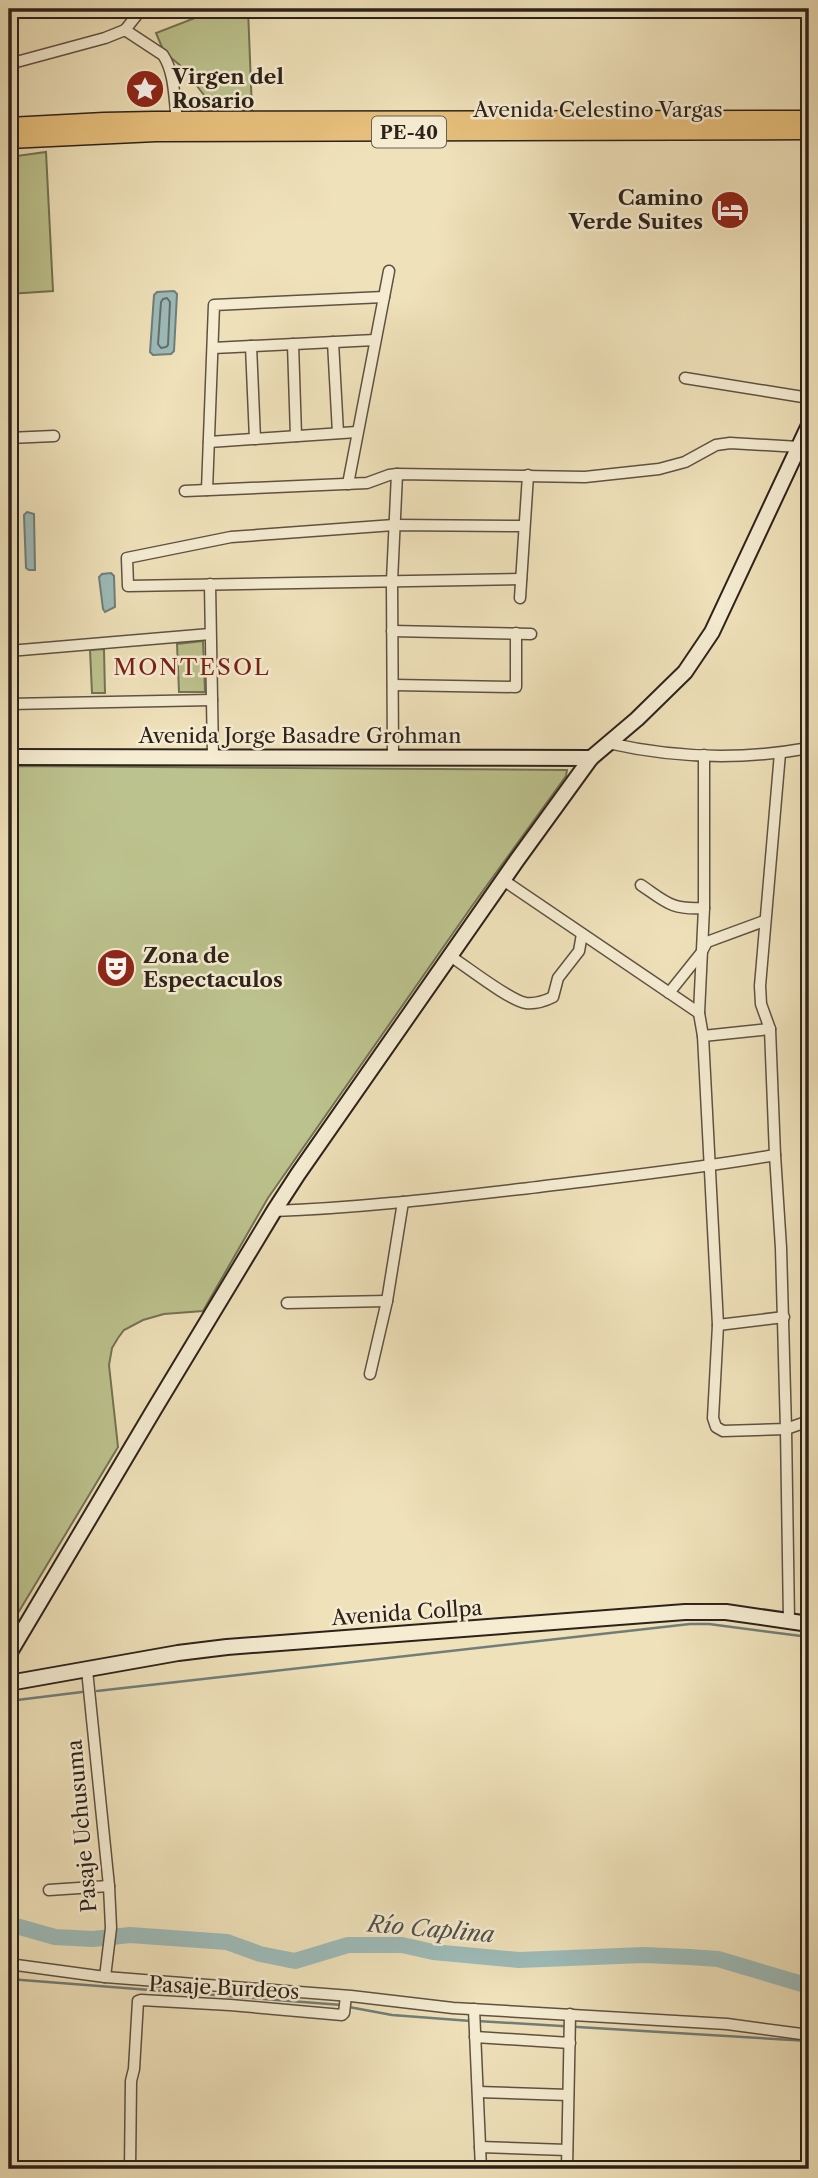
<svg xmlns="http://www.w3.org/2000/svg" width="818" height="2178" viewBox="0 0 818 2178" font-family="'Libre Caslon Text',serif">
<rect width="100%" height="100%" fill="#efe1ba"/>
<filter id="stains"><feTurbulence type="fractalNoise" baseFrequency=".00286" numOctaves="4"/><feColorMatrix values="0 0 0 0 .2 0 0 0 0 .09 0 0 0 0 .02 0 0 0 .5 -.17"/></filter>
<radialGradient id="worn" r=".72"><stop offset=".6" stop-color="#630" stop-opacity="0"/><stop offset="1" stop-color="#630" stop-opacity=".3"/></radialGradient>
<g fill="#bcc28d" stroke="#747254" stroke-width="2">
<polygon points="218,9 248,9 252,110 215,109 182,67 164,52 156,33"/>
<polygon points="46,152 53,291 9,294 9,157"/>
<polygon points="203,641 205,692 179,692 177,644"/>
<polygon points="104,649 105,693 92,693 90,650"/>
<polygon points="9,766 567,770 566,776 472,906 268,1198 203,1311 164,1314 143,1320 124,1330 118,1338 112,1348 109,1365 118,1447 9,1628"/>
</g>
<g fill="#9dbbb9" stroke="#707e7a" stroke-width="2">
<polygon points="174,291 177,294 174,351 171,354 153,355 150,352 154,295 157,292"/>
<polygon points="27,512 34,514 35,570 29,570 26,568 24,515"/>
<polygon points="111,573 114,576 115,607 105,612 103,609 99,577 102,574"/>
</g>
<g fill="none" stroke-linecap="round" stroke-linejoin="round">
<polygon stroke="#656e6a" stroke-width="2" points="167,298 170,302 168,345 166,347 161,348 158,344 161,302 163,299"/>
<g stroke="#707e7a" stroke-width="2.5">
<polyline points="97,1691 690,1624 709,1624 809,1637"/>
<polyline points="9,1701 82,1692"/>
<polyline points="9,1979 342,2005"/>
<polyline points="349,2007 392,2015 471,2021"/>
<polyline points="477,2021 809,2041"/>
</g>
<polyline stroke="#9dbbb9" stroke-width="16" points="9,1924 55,1937 93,1939 130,1935 227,1942 260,1954 295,1961 348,1945 402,1945 433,1952 519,1960 644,1955 689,1957 718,1959 809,1986"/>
<g stroke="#5e5243" stroke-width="13">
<g id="minor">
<path d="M125,30L163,55C175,73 174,99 177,120"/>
<polyline points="125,30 140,11 144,9"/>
<polyline points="9,64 105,38 125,30"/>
<polyline points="807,119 809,9"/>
<polyline points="333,342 338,433"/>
<polyline points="293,344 296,436"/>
<polyline points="251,346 255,439"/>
<polyline points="213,348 375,340"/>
<polyline points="685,378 809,398"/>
<polyline points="9,438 54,436"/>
<polyline points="209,442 357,432"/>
<polyline points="348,484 389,271"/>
<polyline points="207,490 214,305 384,297"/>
<polyline points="185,491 367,483 389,475 397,474 585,477 659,469 685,462 716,445 730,443 799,447"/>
<polyline points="521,579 128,586 127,558 231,537 394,525 524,526"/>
<polyline points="210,584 213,757"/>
<polyline points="520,598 528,475"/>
<polyline points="392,631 531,634"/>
<polyline points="9,651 210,634"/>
<polyline points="393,685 516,687 516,633"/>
<polyline points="9,704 212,700"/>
<path d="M608,743C674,758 743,760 809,748"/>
<polyline points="780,753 760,986 761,1004 770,1029 775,1155 781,1248 786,1429 789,1621"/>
<polyline points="704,755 704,908 699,1013 703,1036 718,1325 713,1418 716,1427 723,1431 786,1429 809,1421"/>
<polyline points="393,757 392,581 397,474"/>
<polyline points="503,880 699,1013"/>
<path d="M641,885C666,902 671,910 704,908"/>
<path d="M450,956C466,966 510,1001 526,1003C536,1004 545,1001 553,997L558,978L579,951L582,934"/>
<polyline points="669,993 701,953 707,942 764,921"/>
<polyline points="703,1036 770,1029"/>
<path d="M274,1211C362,1208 450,1197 538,1187C617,1177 696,1169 775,1155"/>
<polyline points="287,1303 387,1301"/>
<polyline points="718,1325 784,1317"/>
<polyline points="370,1374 387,1301 403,1202"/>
<polyline points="87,1670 109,1886 111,1928 105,1977"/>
<polyline points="49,1890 109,1886"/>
<polyline points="9,1964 105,1977 351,1996 453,2008 727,2024 809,2035"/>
<polyline points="474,2009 481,2169"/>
<polyline points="475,2037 570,2043"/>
<polyline points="478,2092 568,2095"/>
<polyline points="480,2147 567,2150"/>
<polyline points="130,2169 131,2081 134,2069 138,2001 141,2000 230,2005 342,2015 344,2013 346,1996"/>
<polyline points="567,2169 570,2014"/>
</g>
</g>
<g stroke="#2d221b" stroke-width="18">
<g id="secondary">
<polyline points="9,757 591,758"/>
<polyline points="9,1654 155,1408 274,1211 298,1174 517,860 591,758 637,719 685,672 712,632 809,425"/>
<polyline points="9,1683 178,1653 227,1647 685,1612 726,1612 809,1624"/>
</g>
</g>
<g stroke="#2d221b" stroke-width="19">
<g id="trunk">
<polyline points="9,126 104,121 154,120 809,119"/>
<polyline points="9,140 156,133 809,131"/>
</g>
</g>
<use href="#minor" stroke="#f5ecd2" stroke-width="10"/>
<use href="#secondary" stroke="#f5ecd2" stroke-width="14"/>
<use href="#trunk" stroke="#e8c07d" stroke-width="16"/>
</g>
<defs>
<g id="sight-disc" transform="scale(2.0125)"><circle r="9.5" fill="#8f2418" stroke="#f5ecd2"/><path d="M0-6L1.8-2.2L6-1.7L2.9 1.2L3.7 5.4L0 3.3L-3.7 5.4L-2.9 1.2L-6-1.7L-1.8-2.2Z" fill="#fff"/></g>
<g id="hotel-disc" transform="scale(2.0125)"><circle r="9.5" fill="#8f2418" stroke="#f5ecd2"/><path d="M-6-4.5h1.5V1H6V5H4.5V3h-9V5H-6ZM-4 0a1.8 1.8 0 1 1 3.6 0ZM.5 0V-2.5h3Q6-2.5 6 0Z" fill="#fff"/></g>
<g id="theatre-disc" transform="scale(2.0125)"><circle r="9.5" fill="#8f2418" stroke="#f5ecd2"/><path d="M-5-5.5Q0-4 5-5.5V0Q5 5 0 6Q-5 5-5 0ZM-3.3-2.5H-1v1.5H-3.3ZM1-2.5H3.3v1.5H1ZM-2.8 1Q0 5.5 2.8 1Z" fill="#fff"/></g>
</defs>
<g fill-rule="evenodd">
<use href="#sight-disc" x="145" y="89"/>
<use href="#hotel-disc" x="730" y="210"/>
<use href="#theatre-disc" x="116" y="968"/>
</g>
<g text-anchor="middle" stroke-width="5" stroke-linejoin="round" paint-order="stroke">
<rect fill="#f5ecd2" stroke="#695f52" stroke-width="2" x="372" y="116.5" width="74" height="31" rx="5"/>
<g font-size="19" font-weight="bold" fill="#2d221b">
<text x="409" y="139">PE-40</text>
</g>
<g font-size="21" font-weight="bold" fill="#2d221b" stroke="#f5ecd2" text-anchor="start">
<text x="172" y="84">Virgen del<tspan x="172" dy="24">Rosario</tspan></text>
<text x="703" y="205" text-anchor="end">Camino<tspan x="703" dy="24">Verde Suites</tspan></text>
<text x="143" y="963">Zona de<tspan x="143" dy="24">Espectaculos</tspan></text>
</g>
<g font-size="21" fill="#2d221b" stroke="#f5ecd2">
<text x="598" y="117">Avenida Celestino Vargas</text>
<text x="300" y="743">Avenida Jorge Basadre Grohman</text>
<text transform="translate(407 1613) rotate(-4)" y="7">Avenida Collpa</text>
<text transform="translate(82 1826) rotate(-95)" y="7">Pasaje Uchusuma</text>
<text transform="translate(224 1988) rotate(3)" y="7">Pasaje Burdeos</text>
</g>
<g font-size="23" letter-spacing="2" fill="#7a1f14" stroke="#f5ecd2">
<text x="192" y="675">MONTESOL</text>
</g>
<g font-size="23" font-style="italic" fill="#4f504a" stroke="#f5ecd2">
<text transform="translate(431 1929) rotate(5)" y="8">Río Caplina</text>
</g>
</g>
<rect width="818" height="2178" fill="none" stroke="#efe1ba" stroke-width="35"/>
<rect x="10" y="10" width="797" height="2157" fill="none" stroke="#2d221b" stroke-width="3.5"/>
<rect x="18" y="18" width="783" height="2143" fill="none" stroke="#2d221b" stroke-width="2"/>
<rect width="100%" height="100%" filter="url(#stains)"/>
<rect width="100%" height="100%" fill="url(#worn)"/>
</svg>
